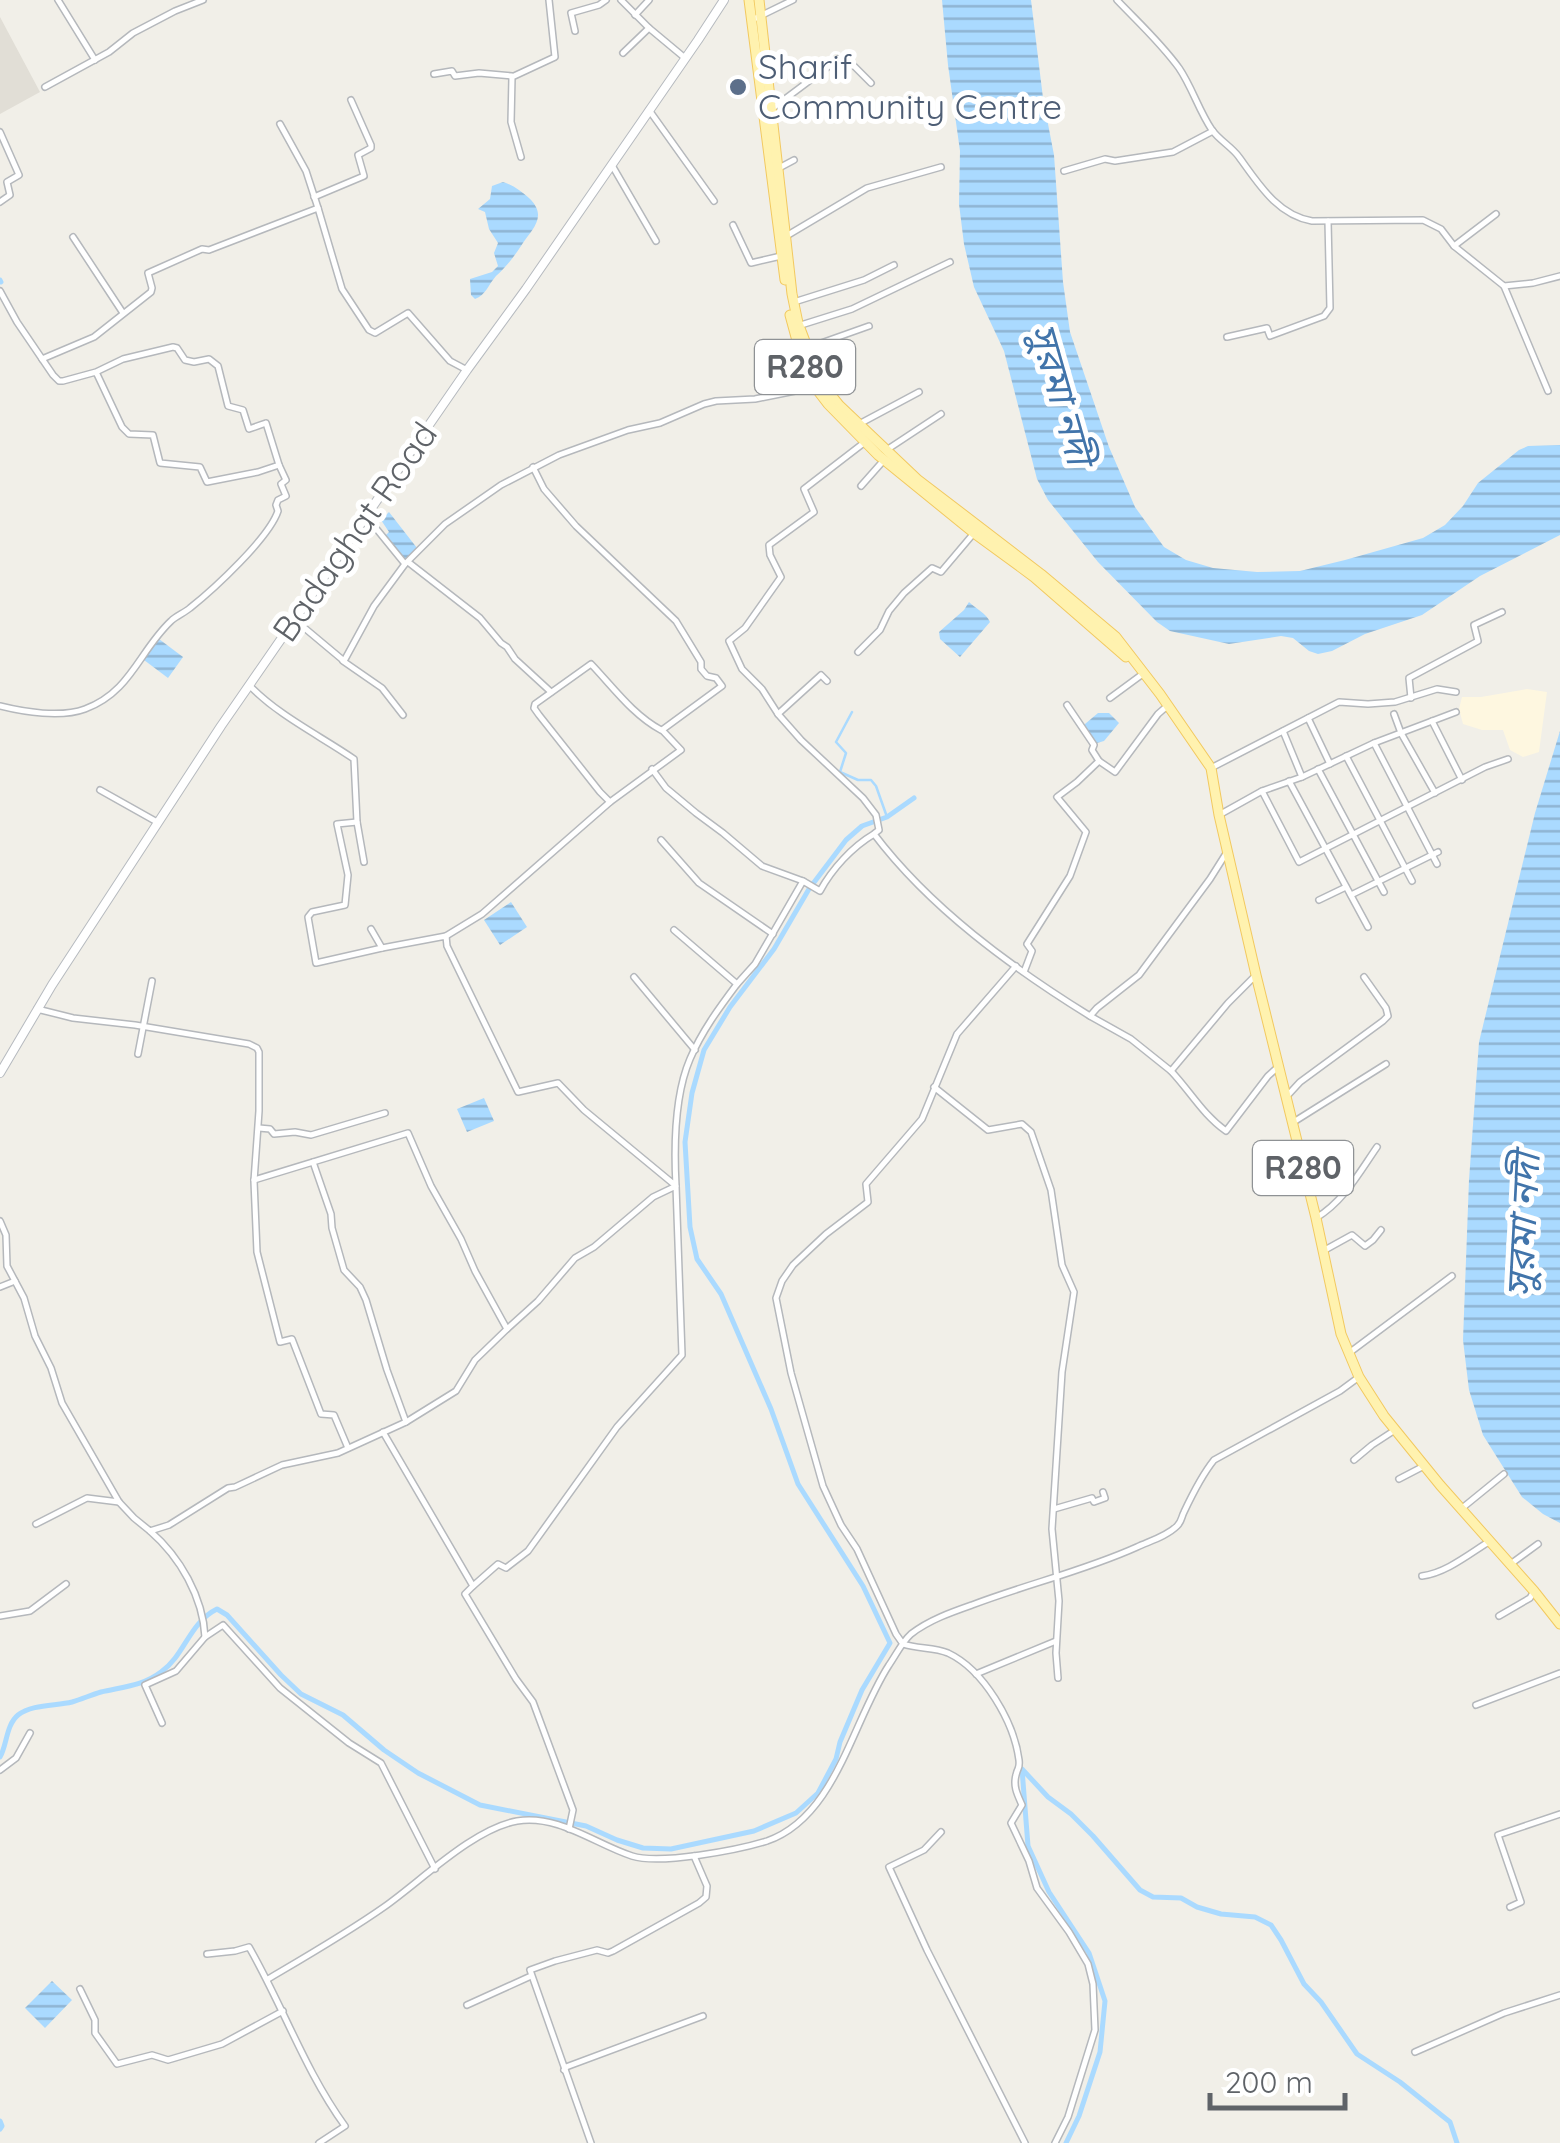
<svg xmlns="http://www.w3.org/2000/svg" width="1560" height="2143" viewBox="0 0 1560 2143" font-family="Quicksand,'Noto Sans Bengali',sans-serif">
<defs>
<pattern id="water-rules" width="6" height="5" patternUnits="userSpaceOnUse" patternTransform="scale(2.5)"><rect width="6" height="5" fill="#aadaff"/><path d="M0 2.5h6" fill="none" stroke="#8eb4d2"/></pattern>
</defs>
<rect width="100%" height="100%" fill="#f1efe8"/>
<polygon fill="#fef7e0" points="1527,689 1547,692 1539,752 1523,757 1510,750 1503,730 1482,730 1463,724 1459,709 1462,697 1481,697"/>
<polygon fill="#e1ded6" points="0,17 40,92 0,114"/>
<g fill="url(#water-rules)">
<polygon points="942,0 1031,0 1043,98 1054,155 1063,282 1070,332 1109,447 1135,507 1164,547 1186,560 1213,568 1257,572 1300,571 1345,560 1423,538 1445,525 1463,506 1478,483 1519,450 1528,446 1560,445 1560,535 1480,576 1422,615 1365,634 1332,651 1318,654 1309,651 1293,638 1281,636 1229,644 1170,631 1157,622 1098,562 1048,500 1037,479 1004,351 974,287 964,244 959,204 960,151 948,65"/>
<path d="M503,182C513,185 521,191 529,198C549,217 531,230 521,246C513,258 506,267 496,276C488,285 486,295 475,299L471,295L470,279L492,272L498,266L494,253L498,243L489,229L485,212L478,209L490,199L492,186Z"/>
<polygon points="389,512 417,548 404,561 385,536 389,532 381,520"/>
<path d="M969,602C976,609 986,613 990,622L960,657L940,639L939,632L964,610Z"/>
<polygon points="159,639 183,657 168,678 144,660"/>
<polygon points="1098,713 1109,713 1119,723 1104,741 1097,743 1084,729 1085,724"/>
<polygon points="1560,731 1560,1523 1543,1514 1522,1497 1483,1435 1469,1390 1463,1340 1469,1180 1479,1042 1535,813"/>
<polygon points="511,902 527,927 500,945 484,920"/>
<polygon points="484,1098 494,1121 467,1132 457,1109"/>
<polygon points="52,1981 72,2000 45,2028 25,2008"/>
</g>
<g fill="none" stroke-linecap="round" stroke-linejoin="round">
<polyline stroke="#aadaff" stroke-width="2.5" points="852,712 836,742 846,753 840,772 858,780 871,780 876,786 887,817"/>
<g stroke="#aadaff" stroke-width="5">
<polyline points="0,280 1,282"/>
<path d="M0,1757C7,1745 6,1725 18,1715C32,1704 56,1706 72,1702C82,1699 91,1695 101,1692C122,1687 143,1686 161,1672C185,1655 189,1623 217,1609L227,1615L281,1675L301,1694L343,1715L384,1750L418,1773L480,1805L586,1826L617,1840L643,1848L671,1849L754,1831L796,1813L818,1793L836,1759L840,1742L862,1690L890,1643L863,1586L798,1484L771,1409L721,1294L697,1259L690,1227L685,1142L692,1093L704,1050L730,1007L774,949L809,889L846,840L862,826L887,817L914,798"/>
<polyline points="0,2121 2,2126 0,2129"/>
<polyline points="1066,2143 1079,2116 1100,2052 1105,2001 1089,1953 1049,1892 1028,1846 1022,1769 1048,1797 1071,1814 1093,1836 1140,1890 1153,1897 1181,1898 1197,1907 1221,1914 1255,1917 1271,1925 1281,1940 1304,1984 1321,2002 1357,2054 1400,2082 1450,2122 1457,2143"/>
</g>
<g stroke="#b5b8bc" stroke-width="8">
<g id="street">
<polyline points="58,0 95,60"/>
<polyline points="621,0 649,28 685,58"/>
<path d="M1117,0C1138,22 1161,43 1179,68C1192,87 1199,111 1212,130C1219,140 1232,147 1239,157C1258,183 1277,215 1312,221L1423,220L1441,229L1454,246L1504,286L1533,283L1560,276"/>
<polyline points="635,15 649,0"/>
<polyline points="752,20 793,0"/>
<polyline points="575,31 571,13 599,5 606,0"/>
<polyline points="623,53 649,28"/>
<polyline points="434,74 452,71 455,76 479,73 512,76"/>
<polyline points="45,87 109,52 133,33 175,11 203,0"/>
<polyline points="773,108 841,57 848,60 871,83"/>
<polyline points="649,110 714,201"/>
<polyline points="280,124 306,171 318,208"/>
<polyline points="0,132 19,175 7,182 10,195 0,202"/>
<polyline points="521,157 511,122 512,77 555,57 549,0"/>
<polyline points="613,167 656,241"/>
<polyline points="779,168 794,160"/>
<polyline points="1064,171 1105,159 1115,161 1173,152 1213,131"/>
<polyline points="314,197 364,176 358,155 371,148 371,145 351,100"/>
<polyline points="733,225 751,263 781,256"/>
<polyline points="788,235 867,188 941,167"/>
<polyline points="73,237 123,313"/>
<polyline points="1454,246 1496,214"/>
<polyline points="1504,286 1548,391"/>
<polyline points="0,291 17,322 53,375 59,381 63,381 96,372 122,427 129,434 153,435 160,463 200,467 207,482 258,472 279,465 266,423 249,429 243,410 228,406 218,366 209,359 194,362 185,360 177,348 173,347 123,359 96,372"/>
<polyline points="794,302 864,280 894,265"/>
<polyline points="801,325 852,309 950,262"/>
<polyline points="1227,337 1267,328 1270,336 1324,316 1330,308 1328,221"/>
<polyline points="807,348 869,326"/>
<polyline points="42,359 94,337 151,292 152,288 148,273 202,249 209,250 318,208 342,289 369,330 375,333 408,313 450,361 467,370"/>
<polyline points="861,423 919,392"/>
<polyline points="888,449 941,414"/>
<polyline points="861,486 884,460"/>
<polyline points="366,516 405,564"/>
<polyline points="408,562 480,618 501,643 507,647 515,659 551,692"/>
<polyline points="295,620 344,661 374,606 405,564 445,524 501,485 559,455 628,430 660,423 704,404 716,401 755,399 815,387"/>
<polyline points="858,652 880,630 889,611 904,593 932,568 941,572 974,533"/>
<polyline points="343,661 382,688 403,715"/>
<polyline points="827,681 821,675 778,714 801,740 863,798 876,815 879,830 875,833"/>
<path d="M249,685C279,716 319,735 354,759L357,822L364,862"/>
<polyline points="1110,698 1144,673"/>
<polyline points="1411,698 1409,678 1478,641 1474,625 1502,612"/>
<polyline points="1067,705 1094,745 1092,750 1099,761"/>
<path d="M0,706C24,712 61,718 85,709C131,692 139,651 171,621C176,616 184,613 190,608C214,589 269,538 278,511L276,505L278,500L286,496L281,484L286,480L279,465"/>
<polyline points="778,714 762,689 742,669 729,641 745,628 781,577 770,555 769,545 814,512 804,489 865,442"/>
<polyline points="1394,714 1401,733 1435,793"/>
<polyline points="1308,718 1330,764"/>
<polyline points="1432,721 1462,780"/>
<polyline points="1283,731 1302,777"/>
<polyline points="1374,743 1437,864"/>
<polyline points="1346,756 1412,881"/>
<polyline points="1211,768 1339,702 1368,704 1395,702 1437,689 1456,692"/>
<polyline points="652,769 666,788 696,813 723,833 762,866 803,881"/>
<polyline points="1318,769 1384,892"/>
<polyline points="1289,781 1368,927"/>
<polyline points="100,790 157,822"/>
<polyline points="1262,791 1299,862 1485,767 1508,759"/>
<path d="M610,802L600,792L539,715L534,708L535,704L591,664C613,687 633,715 661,730"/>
<polyline points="1219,815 1262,791 1302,777 1374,743 1456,712"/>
<polyline points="357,822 337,824 348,875 345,905 312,912 308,917 316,963 382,948"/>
<polyline points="661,840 699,883 773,934"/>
<polyline points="1351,895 1438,852"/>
<polyline points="1319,900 1346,887"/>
<path d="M371,929L382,948L446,936L447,946L518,1092L558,1083L584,1110L676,1186C674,1148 675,1094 690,1059C702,1031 719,1008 737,984"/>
<path d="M674,930L737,984L755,964L803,881L820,891C832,869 852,847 874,834C930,908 1011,967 1090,1016L1097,1008L1139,975L1210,879L1227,852"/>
<polyline points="446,936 482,914 610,802 681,750 662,730 722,686 716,678 707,676 701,669 701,662 676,621 576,526 544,489 533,467"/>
<path d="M1016,966L957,1034L922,1119L866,1184L868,1202L826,1234L793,1265L782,1281L776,1298L791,1373L823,1486L841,1525L857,1549L896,1634L903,1644C918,1649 934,1647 948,1653C984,1670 1014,1722 1019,1760C1020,1769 1018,1766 1016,1775C1013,1786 1017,1794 1022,1805L1011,1823L1029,1861L1037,1888L1069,1932L1088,1964L1093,1984L1095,2030L1068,2117L1055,2143"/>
<polyline points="1024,972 1032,951 1027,944 1070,876 1086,832 1057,797 1077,782 1099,761 1115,772 1158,714 1166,707"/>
<polyline points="634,977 695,1050"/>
<polyline points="37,1009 73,1018 135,1025 249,1044 257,1048 259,1052 259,1111 254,1181 257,1252 280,1342 292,1339 321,1414 334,1415 348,1448"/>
<polyline points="1090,1016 1131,1039 1171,1071 1228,1003 1256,975"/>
<polyline points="138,1054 152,981"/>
<path d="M1171,1071C1190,1091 1203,1115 1226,1131L1268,1076L1278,1067"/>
<polyline points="934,1087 988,1130 1022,1124 1031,1132 1051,1190 1062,1265 1074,1292 1062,1372 1052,1529 1059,1601 1056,1653 1058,1678"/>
<polyline points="1288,1095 1300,1082 1383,1021 1388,1016 1386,1008 1364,977"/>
<polyline points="1292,1123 1386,1064"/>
<polyline points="259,1128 270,1129 274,1134 295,1132 311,1135 385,1113"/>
<polyline points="313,1162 331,1214 332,1228 344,1270 360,1287 366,1300 387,1370 406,1422"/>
<path d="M1316,1218C1344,1201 1359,1173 1377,1147"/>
<polyline points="0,1221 6,1235 7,1266 24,1298 35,1336 51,1368 62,1403 119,1502 134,1518 150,1531 169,1525 228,1488 235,1487 282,1465 338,1453 406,1422 456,1391 475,1360 507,1329 475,1271 461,1239 431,1186 408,1133 254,1180"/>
<polyline points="1323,1251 1352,1235 1365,1246 1373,1240 1381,1230"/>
<polyline points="0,1287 15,1281"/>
<polyline points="1349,1353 1452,1276"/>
<polyline points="383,1432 473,1586 465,1594 516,1679 533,1702 573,1810 569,1829"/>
<polyline points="1354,1460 1372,1445 1395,1430"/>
<polyline points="1399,1479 1424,1466"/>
<polyline points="1054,1509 1092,1498 1094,1502 1105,1498 1103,1492"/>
<polyline points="1461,1509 1504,1474"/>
<polyline points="36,1524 87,1498 119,1502"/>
<path d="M150,1531C180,1557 203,1597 205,1637L176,1671L145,1685L162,1723"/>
<polyline points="1512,1563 1538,1544"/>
<path d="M1422,1576C1446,1573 1469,1554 1490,1541"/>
<polyline points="473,1586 498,1564 506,1568 528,1551 617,1427 682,1355 676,1186 653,1197 594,1247 575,1258 538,1301 507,1329"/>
<polyline points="0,1616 30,1611 66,1584"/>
<polyline points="1499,1616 1530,1598 1534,1591"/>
<polyline points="205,1637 223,1625 280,1688 349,1743 381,1763 435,1869"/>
<polyline points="976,1674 1056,1641"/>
<polyline points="1476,1705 1560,1673"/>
<polyline points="0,1770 16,1758 30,1733"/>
<polyline points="941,1832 924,1850 889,1867 927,1950 1025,2143"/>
<polyline points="1510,1907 1521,1902 1498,1835 1560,1814"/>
<path d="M207,1954L235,1951L249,1947C283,2006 305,2071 345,2126L319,2143"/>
<path d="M268,1979C307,1956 347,1933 384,1907C421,1881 473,1829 517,1821C558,1814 595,1844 632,1856C660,1865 738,1850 767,1841C836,1817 852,1722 889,1665C896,1655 902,1642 911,1634C929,1620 952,1612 972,1605C1027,1584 1084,1571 1137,1547C1150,1541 1167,1536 1177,1526C1182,1521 1181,1518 1184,1512C1192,1495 1202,1475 1214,1460L1340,1391L1359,1377"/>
<polyline points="80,1989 95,2020 95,2033 117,2064 152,2055 168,2060 222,2044 283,2011"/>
<polyline points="467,2005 531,1976"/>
<polyline points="1415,2052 1504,2013 1560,1995"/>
<polyline points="564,2070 566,2067 703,2016"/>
<polyline points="591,2143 530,1970 555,1961 597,1950 608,1953 613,1951 699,1903 706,1897 707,1886 694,1856"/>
</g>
</g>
<g stroke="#b6babf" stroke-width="10">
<polyline id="secondary" points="0,1073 52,985 221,726 467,370 526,289 698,40 724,0"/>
</g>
<g stroke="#f2c960" stroke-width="11">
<g id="primary">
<polyline points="749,0 785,280"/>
<polyline points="759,0 792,294 798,323 814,365 827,390 839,405 917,479 1041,574 1116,637 1160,694 1211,768 1219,815 1256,975 1316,1218 1341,1334 1359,1377 1384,1416 1440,1485 1534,1591 1560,1624"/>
<polyline points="790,315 805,370 815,387 828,404 878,455 974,533 1034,577 1126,657"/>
</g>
</g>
<use href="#street" stroke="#fff" stroke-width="5"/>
<use href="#secondary" stroke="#fff" stroke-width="8"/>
<use href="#primary" stroke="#fff2af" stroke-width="9"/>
</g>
<circle fill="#5c6f8a" stroke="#fff" stroke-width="4" cx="738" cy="87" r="10"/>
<g text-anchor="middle" stroke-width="10" stroke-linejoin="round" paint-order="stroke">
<g fill="#fff" stroke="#8f9295" stroke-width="2.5">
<rect x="755" y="340" width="100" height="54" rx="8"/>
<rect x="1253" y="1141" width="100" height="54" rx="8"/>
</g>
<g font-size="32" font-weight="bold" fill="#5f6368">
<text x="805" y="378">R280</text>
<text x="1303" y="1179">R280</text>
</g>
<g font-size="35" fill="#4e5e75" stroke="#fff" text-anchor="start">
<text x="758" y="79">Sharif<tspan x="758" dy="40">Community Centre</tspan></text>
</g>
<g font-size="35" fill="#5f6368" stroke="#fff">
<text transform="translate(355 532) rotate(-55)" y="12">Badaghat Road</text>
</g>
<g font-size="38" font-style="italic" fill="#4174aa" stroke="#fff">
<text transform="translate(1061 394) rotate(74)" y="13">সুরমা নদী</text>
<text transform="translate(1523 1225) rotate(-87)" y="13">সুরমা নদী</text>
</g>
</g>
<path d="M1210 2093v15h135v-15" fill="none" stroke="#5f6368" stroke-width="5"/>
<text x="1225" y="2093" font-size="30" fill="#5f6368" stroke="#ffffff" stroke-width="8" paint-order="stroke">200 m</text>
</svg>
